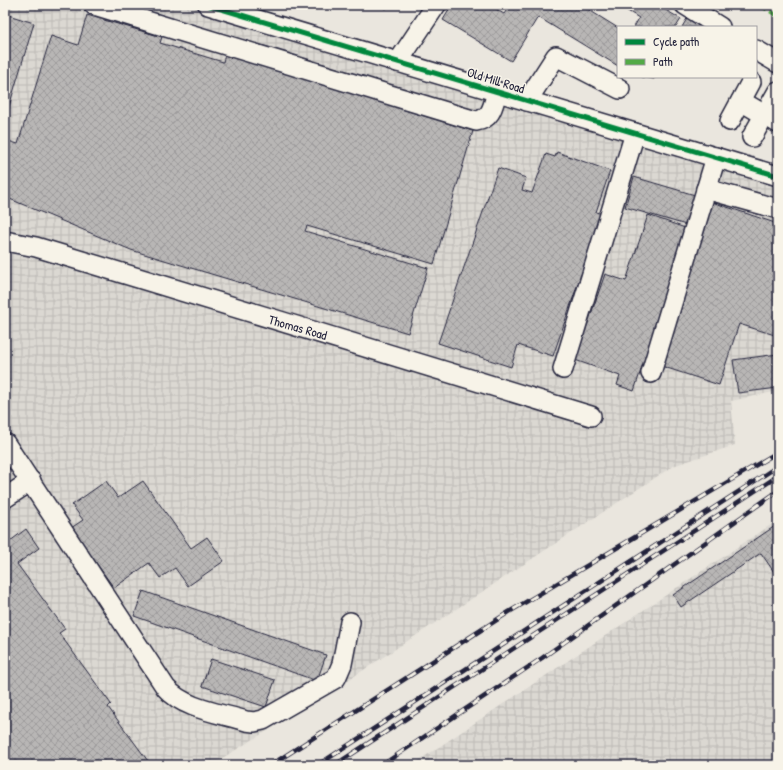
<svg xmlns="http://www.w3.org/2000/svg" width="783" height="770" viewBox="0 0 783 770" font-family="'Patrick Hand',sans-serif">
<defs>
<pattern id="industrial-grid" width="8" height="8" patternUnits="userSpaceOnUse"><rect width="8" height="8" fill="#dbd8d2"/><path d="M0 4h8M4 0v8" fill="none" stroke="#bcb9b5"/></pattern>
<pattern id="building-cross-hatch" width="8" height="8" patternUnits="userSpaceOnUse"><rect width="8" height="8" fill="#b8b6b5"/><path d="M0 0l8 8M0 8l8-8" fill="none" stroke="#9e9c9d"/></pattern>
</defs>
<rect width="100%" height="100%" fill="#eae6de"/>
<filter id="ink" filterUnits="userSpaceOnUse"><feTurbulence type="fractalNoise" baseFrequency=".025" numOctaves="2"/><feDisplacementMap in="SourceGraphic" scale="8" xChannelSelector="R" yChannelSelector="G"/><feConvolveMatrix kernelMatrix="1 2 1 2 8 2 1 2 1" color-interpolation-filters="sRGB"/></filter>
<g filter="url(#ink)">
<g fill="url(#industrial-grid)">
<polygon points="5,5 208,5 778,176 778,391 731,401 735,445 673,466 321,698 211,765 5,765"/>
<polygon points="778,520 778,765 412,765 445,743"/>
</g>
<g fill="url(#building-cross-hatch)" stroke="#22223b">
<polygon points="380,5 388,5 386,9"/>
<polygon points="452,5 489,5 504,14 510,5 581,5 618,28 618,66 538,17 511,61 443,20"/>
<polygon points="618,5 657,5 681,19 676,27 634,27 639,18"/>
<polygon points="5,14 34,23 5,120"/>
<polygon points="87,15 162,37 160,43 223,62 225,54 473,131 434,264 307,226 305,231 428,268 408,333 131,250 5,197 5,140 18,144 51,36 78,45"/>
<polygon points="688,17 703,27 682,27"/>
<polygon points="642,77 655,77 654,79"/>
<polygon points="557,152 610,171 596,212 602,214 553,356 518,345 511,367 438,343 498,168 526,178 522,190 532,193 546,154 555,157"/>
<polygon points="634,177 695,195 686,225 625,207"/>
<polygon points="712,202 778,224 778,336 739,324 719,385 658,365"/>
<polygon points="648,215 688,229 634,391 617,385 620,376 575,360 605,274 626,281"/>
<polygon points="778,354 778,388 738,393 733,360"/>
<polygon points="106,481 118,498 143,481 191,548 207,537 224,561 188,586 175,568 160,578 149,563 114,588 71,528 83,520 72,505"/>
<polygon points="778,524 778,578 761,553 681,607 673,595"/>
<polygon points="26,529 39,548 17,564 65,629 59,633 111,704 108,707 151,765 5,765 5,545"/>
<polygon points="143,591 326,655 317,681 134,616"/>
<polygon points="211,659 275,680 266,707 202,686"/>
</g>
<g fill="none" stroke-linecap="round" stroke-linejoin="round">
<g stroke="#22223b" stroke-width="22">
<g id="minor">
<path d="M94,5L476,121C492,119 493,105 497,92"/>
<polyline points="208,5 778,176"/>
<polyline points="685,5 720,27"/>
<polyline points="756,50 778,63"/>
<polyline points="398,62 436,5"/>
<polyline points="527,101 556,56 620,89"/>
<polyline points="741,101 778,123"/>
<polyline points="730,121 751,82"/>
<polyline points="752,137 778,91"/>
<polyline points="706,189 778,209"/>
<path d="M5,241L36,247C221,304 406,358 591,416"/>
<polyline points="563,369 635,133"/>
<polyline points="651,373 716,157"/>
<path d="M5,443L166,688C184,709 220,713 246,721L254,722L263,720L336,678L342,664L350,622"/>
<polyline points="5,498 31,481"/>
</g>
</g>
<use href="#minor" stroke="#f7f3e8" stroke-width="19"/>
<g stroke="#22223b" stroke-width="4.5">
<g id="rail">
<polyline points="271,765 509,612 778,452"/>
<polyline points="318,765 778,466"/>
<polyline points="335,765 778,476"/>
<polyline points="382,765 542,658 778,491"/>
</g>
</g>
<use href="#rail" stroke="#f7f3e8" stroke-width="3" stroke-dasharray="9" stroke-linecap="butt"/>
<polyline stroke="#53aa46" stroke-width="4" stroke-dasharray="8 4" stroke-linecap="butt" points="760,5 778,16"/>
<g stroke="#f7f3e8" stroke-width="8">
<polyline id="cycleway" points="208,5 778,176"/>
</g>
<use href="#cycleway" stroke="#00873e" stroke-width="5"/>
</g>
</g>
<g text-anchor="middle" stroke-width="3" stroke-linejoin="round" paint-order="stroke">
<g font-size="13" fill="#22223b" stroke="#f7f3e8">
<text transform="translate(496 80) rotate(17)" y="5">Old Mill Road</text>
<text transform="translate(298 327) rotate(16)" y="5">Thomas Road</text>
</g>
</g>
<rect width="783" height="770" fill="none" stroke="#f7f3e8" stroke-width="20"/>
<rect x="10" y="10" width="763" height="750" fill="none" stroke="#22223b" stroke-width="1.5" filter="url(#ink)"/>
<rect x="617" y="26" width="140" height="52" fill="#f7f3e8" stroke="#a29fa3"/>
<rect x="625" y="39" width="20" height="6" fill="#00873e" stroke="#a29fa3"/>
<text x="653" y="46" font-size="12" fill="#22223b">Cycle path</text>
<rect x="625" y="59" width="20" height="6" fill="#53aa46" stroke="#a29fa3"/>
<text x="653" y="66" font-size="12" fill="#22223b">Path</text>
</svg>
